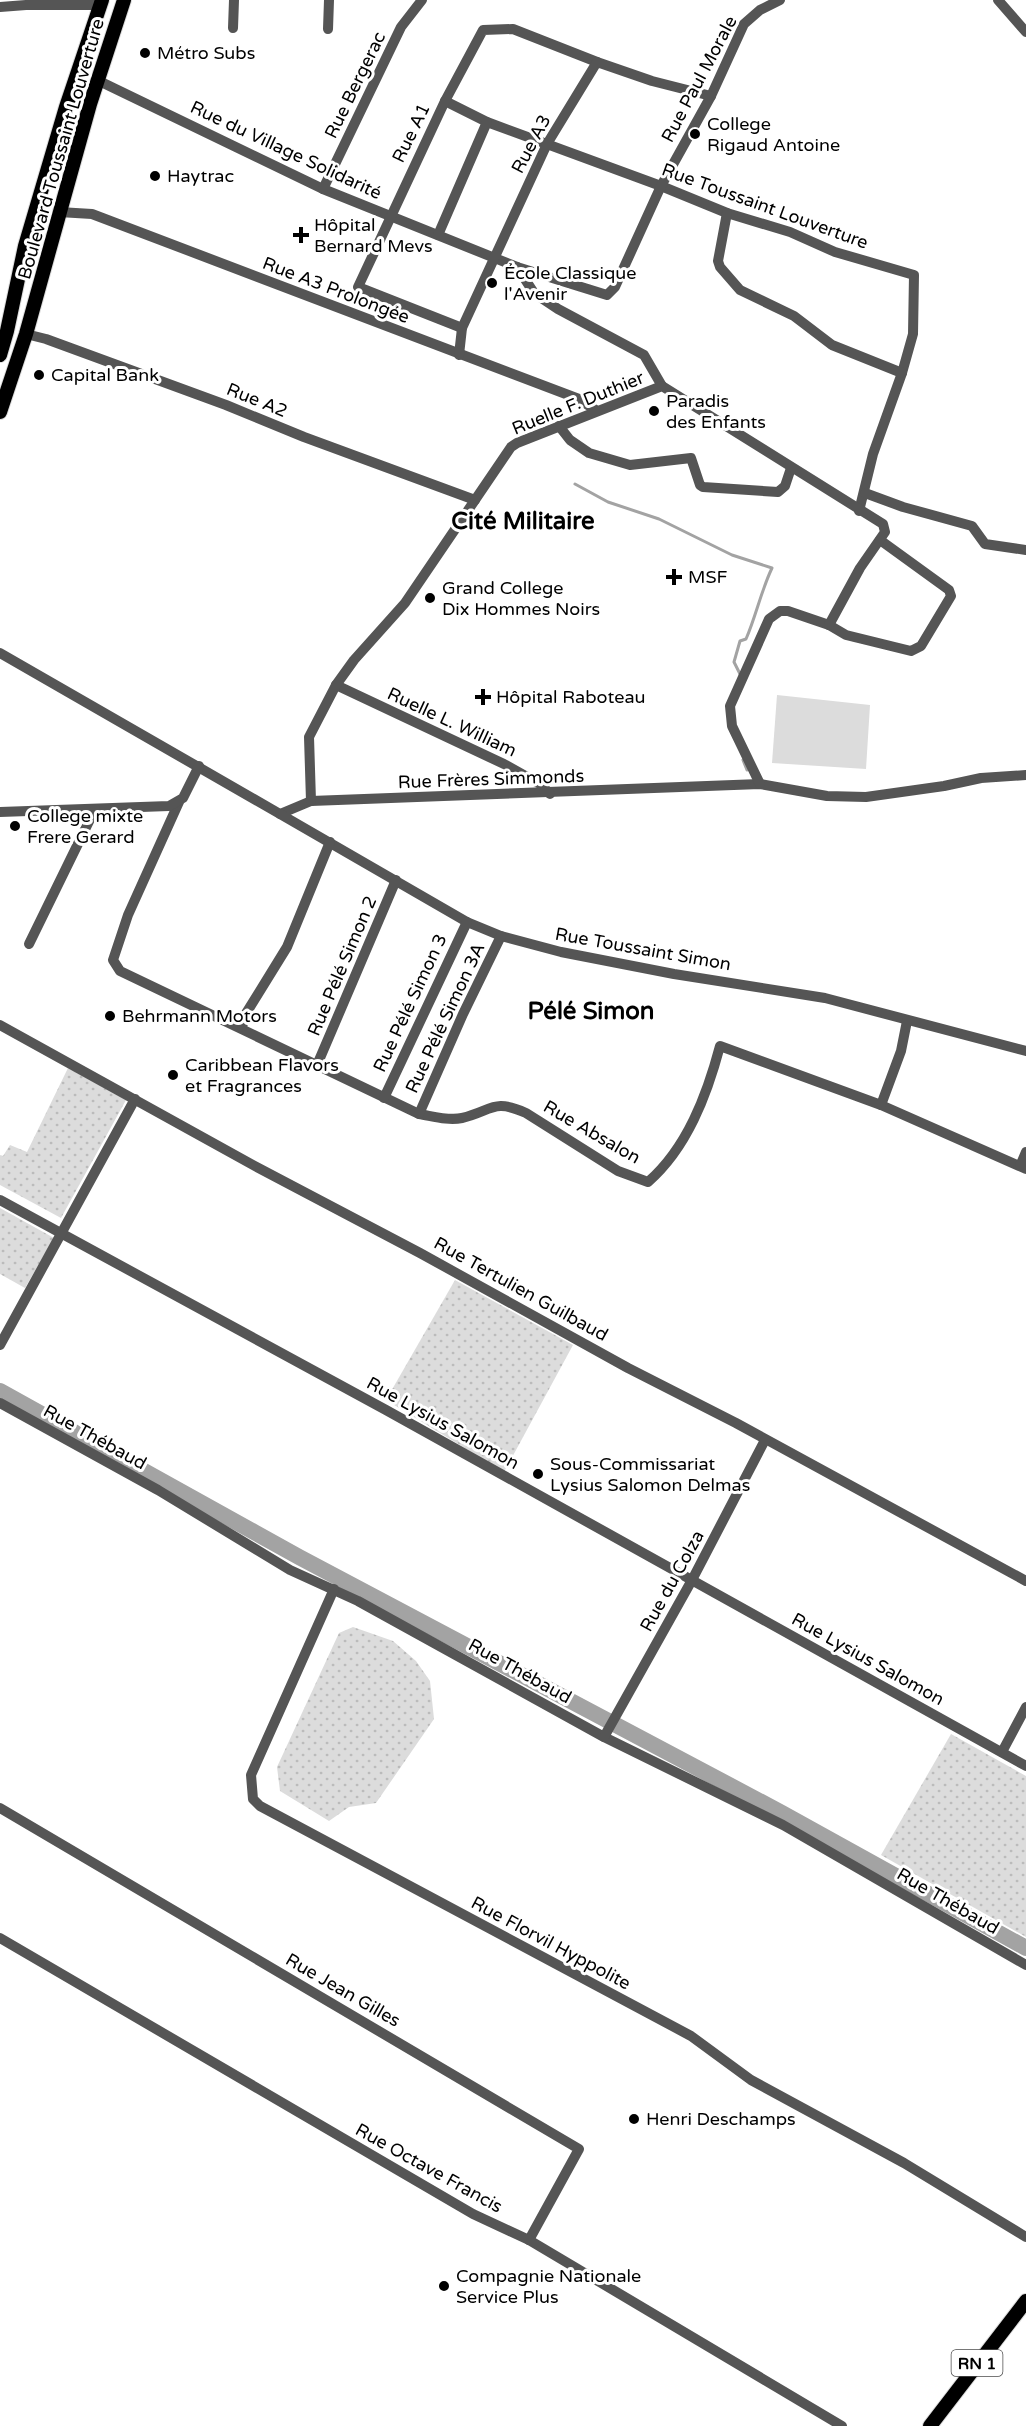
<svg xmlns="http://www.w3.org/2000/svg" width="1026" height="2426" viewBox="0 0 1026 2426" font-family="'Varela Round',sans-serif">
<defs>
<pattern id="grass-dots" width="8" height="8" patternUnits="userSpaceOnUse" patternTransform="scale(1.5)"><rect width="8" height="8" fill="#dcdcdc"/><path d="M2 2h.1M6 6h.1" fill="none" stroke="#bbb" stroke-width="1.8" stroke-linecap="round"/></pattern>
</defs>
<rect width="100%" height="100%" fill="#fff"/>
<g fill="url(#grass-dots)">
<polygon points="68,1068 126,1100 61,1218 0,1185 0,1155 3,1156 10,1145 27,1152"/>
<polygon points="0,1208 54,1238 25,1288 0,1274"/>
<polygon points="455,1280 573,1345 504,1472 386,1400"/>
<polygon points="353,1627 393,1641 416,1661 430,1681 434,1719 376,1803 349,1807 329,1821 280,1791 277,1767 339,1633"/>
<polygon points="951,1734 1026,1776 1026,1937 881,1855"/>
</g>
<polygon fill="#dcdcdc" points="777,695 870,705 866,769 772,763"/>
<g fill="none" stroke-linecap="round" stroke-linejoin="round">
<g stroke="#a3a3a3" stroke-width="3">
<path d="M575,484L608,502L659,519L732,555L772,568C761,591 756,616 746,639L740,641L734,662L740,674"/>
<polyline points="743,760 747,770"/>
</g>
<polyline stroke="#a3a3a3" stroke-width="16" points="0,1391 299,1557 782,1813 1026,1948"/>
<g stroke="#dbdbdb" stroke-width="16">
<g id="major">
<polyline points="0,355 7,331 25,246 66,107 102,0"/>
<polyline points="0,412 26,334 90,104 124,0"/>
<polyline points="930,2426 1026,2301"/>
</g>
</g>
<g stroke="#555" stroke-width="10">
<polyline points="998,0 1026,32"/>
<polyline points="0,7 26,5 100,5"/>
<polyline points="233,28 234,0"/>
<polyline points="328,29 329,0"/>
<polyline points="97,80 323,189 517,267 534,293 558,309 644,355 662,386"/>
<polyline points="445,101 487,122 661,186 727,213 790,232 835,252 914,275 913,334 902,373 873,454 859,511"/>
<polyline points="323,189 401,27 422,0"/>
<polyline points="59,212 92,214 579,399 597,411"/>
<polyline points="727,213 718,261 720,267 740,290 794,316 832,345 902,373"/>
<polyline points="438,235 487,122"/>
<polyline points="517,267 607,295 615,287 661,186 711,96 744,24 760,10 780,0"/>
<polyline points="462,328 358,287 445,101 483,30 513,29 597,62"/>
<polyline points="26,334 46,339 226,405 304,437 475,500"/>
<polyline points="459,355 462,328 547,144 597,62 652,81 711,96"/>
<polyline points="559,426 570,440 589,453 630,465 691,458 700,485 703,487 778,492 785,486 791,468"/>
<polyline points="865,493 903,507 972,526 985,544 1026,550"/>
<polyline points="0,653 280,814 311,801 760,784 827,796 866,797 944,786 981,778 1026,775"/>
<polyline points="336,685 504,764 540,784 550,794"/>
<polyline points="760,784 732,726 730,706 769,619 780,611 788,611 829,625 846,635 911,651 921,646 951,596 949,590 880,540"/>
<polyline points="311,801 309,737 336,685 354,660 405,603 511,447 517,443 662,386 883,524 885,532 860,568 829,625"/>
<path d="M179,802L128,915L113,960L120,971L419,1114C432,1116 448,1121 462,1118C492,1111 493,1098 526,1113L618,1171L648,1182C687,1148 707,1095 720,1046L881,1105L1026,1169"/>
<polyline points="0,812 169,806 183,798 199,766"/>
<polyline points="280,814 467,922 501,936 561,952 674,974 825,998 1026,1051"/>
<polyline points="29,944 95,809"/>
<polyline points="0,1025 253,1165 420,1253 628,1368 736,1423 1026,1581"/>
<polyline points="242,1027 245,1015 287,947 330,842"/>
<polyline points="317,1065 396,880"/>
<polyline points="384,1098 467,922"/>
<polyline points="881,1105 901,1051 907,1021"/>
<polyline points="419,1114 463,1014 501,936"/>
<polyline points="1020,1166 1026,1152"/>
<polyline points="0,1200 386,1410 1026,1766"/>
<polyline points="0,1345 135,1099"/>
<polyline points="0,1403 158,1490 290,1570 358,1601 604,1737 783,1825 1026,1965"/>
<polyline points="334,1589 251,1775 253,1799 260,1806 691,2036 751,2080 904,2163 1026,2237"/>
<polyline points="604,1737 692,1580 765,1440"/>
<polyline points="1002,1752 1026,1707"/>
<polyline points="0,1808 579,2149 529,2240"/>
<polyline points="0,1938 473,2214 529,2240 842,2426"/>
</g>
<use href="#major" stroke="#000" stroke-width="14"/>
</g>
<g fill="#000" stroke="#fff" stroke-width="2">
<circle cx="145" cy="53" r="6"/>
<circle cx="695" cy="134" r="6"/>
<circle cx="155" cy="176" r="6"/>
<path d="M298 226h6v6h6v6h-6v6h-6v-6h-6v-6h6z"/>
<circle cx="492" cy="283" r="6"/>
<circle cx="39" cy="375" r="6"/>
<circle cx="654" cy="411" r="6"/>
<path d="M671 568h6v6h6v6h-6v6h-6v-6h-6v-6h6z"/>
<circle cx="430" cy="598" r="6"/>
<path d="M480 688h6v6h6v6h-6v6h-6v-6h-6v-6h6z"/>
<circle cx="15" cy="826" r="6"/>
<circle cx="110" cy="1016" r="6"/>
<circle cx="173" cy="1075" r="6"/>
<circle cx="538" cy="1474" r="6"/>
<circle cx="634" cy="2119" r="6"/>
<circle cx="444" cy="2286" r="6"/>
</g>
<g text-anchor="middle" stroke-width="6" stroke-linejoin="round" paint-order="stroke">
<rect fill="#fff" stroke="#4c4c4c" stroke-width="1.5" x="951.5" y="2350" width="51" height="26" rx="4.5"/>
<g font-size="16" font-weight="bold" fill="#000">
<text x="977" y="2369">RN 1</text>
</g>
<g font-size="18" fill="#000" stroke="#fff" text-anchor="start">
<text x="157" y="59">Métro Subs</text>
<text x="707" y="130">College<tspan x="707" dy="21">Rigaud Antoine</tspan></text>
<text x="167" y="182">Haytrac</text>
<text x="314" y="231">Hôpital<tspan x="314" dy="21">Bernard Mevs</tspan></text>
<text x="504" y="279">École Classique<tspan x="504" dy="21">l'Avenir</tspan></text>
<text x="51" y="381">Capital Bank</text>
<text x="666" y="407">Paradis<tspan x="666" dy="21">des Enfants</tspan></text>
<text x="688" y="583">MSF</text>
<text x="442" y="594">Grand College<tspan x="442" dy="21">Dix Hommes Noirs</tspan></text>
<text x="496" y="703">Hôpital Raboteau</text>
<text x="27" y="822">College mixte<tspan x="27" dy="21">Frere Gerard</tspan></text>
<text x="122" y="1022">Behrmann Motors</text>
<text x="185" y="1071">Caribbean Flavors<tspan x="185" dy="21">et Fragrances</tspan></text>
<text x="550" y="1470">Sous-Commissariat<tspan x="550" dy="21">Lysius Salomon Delmas</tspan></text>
<text x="646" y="2125">Henri Deschamps</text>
<text x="456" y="2282">Compagnie Nationale<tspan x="456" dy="21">Service Plus</tspan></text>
</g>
<g font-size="18" fill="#000" stroke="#fff">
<text transform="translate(699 79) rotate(-62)" y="6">Rue Paul Morale</text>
<text transform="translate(355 85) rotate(-64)" y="6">Rue Bergerac</text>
<text transform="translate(411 133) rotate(-64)" y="6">Rue A1</text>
<text transform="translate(531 144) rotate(-62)" y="6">Rue A3</text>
<text transform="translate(61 149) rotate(-74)" y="6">Boulevard Toussaint Louverture</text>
<text transform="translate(286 150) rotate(25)" y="6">Rue du Village Solidarité</text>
<text transform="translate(765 206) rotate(20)" y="6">Rue Toussaint Louverture</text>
<text transform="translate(336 290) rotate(21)" y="6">Rue A3 Prolongée</text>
<text transform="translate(257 400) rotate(22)" y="6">Rue A2</text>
<text transform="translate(578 403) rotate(-22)" y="6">Ruelle F. Duthier</text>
<text transform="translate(452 722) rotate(25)" y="6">Ruelle L. William</text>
<text transform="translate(491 779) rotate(-2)" y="6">Rue Frères Simmonds</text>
<text transform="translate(643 949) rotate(10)" y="6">Rue Toussaint Simon</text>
<text transform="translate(342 966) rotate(-67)" y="6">Rue Pélé Simon 2</text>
<text transform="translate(410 1003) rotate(-65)" y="6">Rue Pélé Simon 3</text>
<text transform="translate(445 1018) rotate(-65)" y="6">Rue Pélé Simon 3A</text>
<text transform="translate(592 1132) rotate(30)" y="6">Rue Absalon</text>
<text transform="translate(521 1289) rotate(29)" y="6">Rue Tertulien Guilbaud</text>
<text transform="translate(443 1423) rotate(29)" y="6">Rue Lysius Salomon</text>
<text transform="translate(95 1437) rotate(29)" y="6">Rue Thébaud</text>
<text transform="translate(672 1581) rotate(-61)" y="6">Rue du Colza</text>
<text transform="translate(868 1659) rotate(29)" y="6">Rue Lysius Salomon</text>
<text transform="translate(520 1671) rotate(29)" y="6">Rue Thébaud</text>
<text transform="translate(948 1901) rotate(30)" y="6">Rue Thébaud</text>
<text transform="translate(551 1943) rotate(28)" y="6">Rue Florvil Hyppolite</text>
<text transform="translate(343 1990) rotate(30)" y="6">Rue Jean Gilles</text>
<text transform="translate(429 2168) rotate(29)" y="6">Rue Octave Francis</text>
</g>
<g font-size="24" font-weight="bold" fill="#000" stroke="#fff">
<text x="523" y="529">Cité Militaire</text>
<text x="591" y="1019">Pélé Simon</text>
</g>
</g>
</svg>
